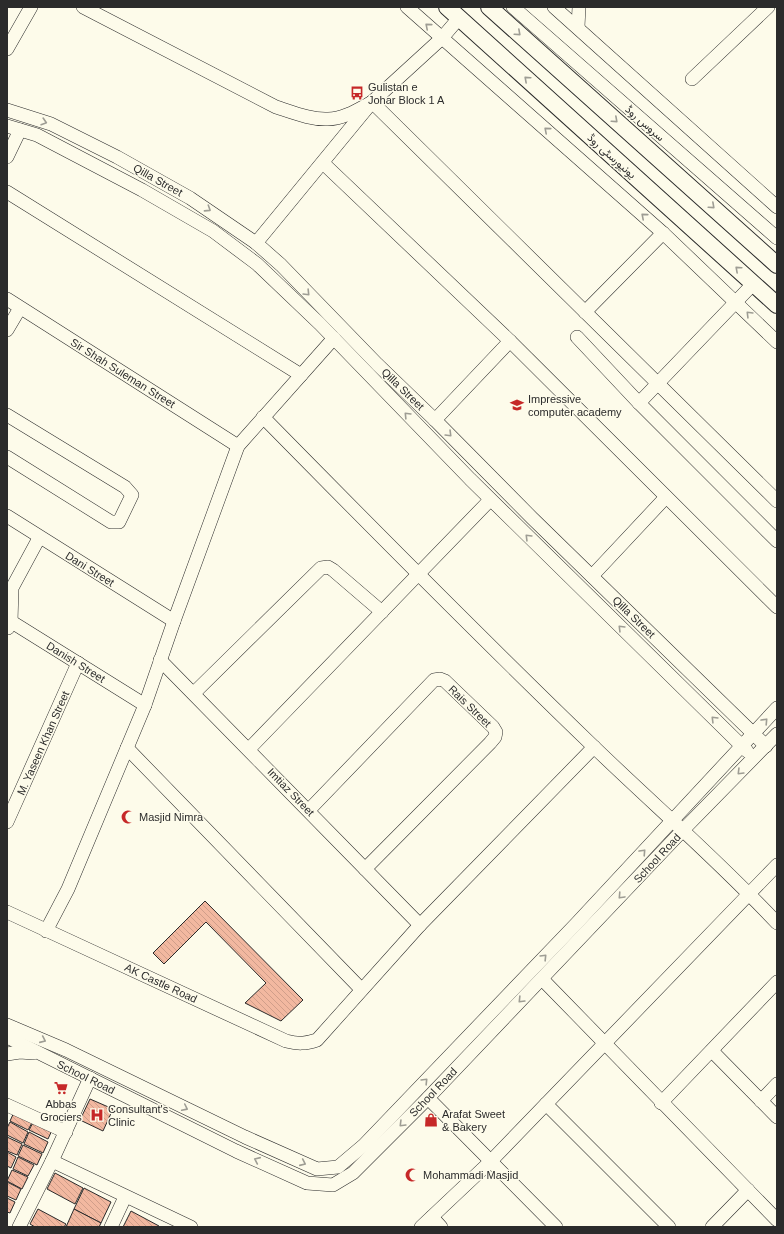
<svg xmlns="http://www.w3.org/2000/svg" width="784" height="1234" viewBox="0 0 784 1234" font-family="Arial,Vazirmatn,sans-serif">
<defs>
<pattern id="building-back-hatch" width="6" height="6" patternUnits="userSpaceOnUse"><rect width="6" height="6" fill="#f2b8a0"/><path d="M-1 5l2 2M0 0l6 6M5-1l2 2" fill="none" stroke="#d09e8a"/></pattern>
</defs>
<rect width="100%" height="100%" fill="#fdfbea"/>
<g fill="url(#building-back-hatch)" stroke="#2b2b2b">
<polygon points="205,901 303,1000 281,1021 245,1003 266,983 206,922 164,964 153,953"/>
<polygon points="90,1099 113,1109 103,1131 80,1120"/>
<polygon points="15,1110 34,1119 28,1130 10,1121"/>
<polygon points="35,1119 53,1128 48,1139 29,1130"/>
<polygon points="10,1122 28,1132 23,1143 7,1135 7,1128"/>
<polygon points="29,1132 48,1142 43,1153 24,1144"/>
<polygon points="7,1137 22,1144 17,1155 7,1151"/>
<polygon points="23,1145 42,1154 37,1165 18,1156"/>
<polygon points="7,1152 16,1157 11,1168 7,1166"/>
<polygon points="18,1157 34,1165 28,1176 13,1169"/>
<polygon points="12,1170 28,1177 22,1189 7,1181"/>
<polygon points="55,1173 83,1188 75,1204 47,1189"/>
<polygon points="7,1182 21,1189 16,1200 7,1196"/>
<polygon points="84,1188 111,1202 101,1223 74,1209"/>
<polygon points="7,1198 15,1202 10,1213 7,1212"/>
<polygon points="38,1209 66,1224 64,1227 35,1227 30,1224"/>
<polygon points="74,1209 101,1223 99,1227 66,1227"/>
<polygon points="131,1211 159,1226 158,1227 123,1227"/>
</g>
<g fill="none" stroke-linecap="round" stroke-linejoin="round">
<g stroke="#2b2b2b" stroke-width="14">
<g id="minor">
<path d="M83,7L276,107C292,112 311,120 328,119C344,119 359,109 372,102L777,501"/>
<polyline points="407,7 663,233 777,342"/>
<polyline points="513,7 777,238"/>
<polyline points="554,7 777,207"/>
<polyline points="578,27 579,7"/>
<polyline points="7,49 31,7"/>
<polyline points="692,79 768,7"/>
<polyline points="7,110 51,124 117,157 190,198 256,243 281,265 377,364 435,420 532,518 766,746"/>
<polyline points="7,126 37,135 142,190 213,231 257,264 320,324 470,479 747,751"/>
<polyline points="7,157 20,130"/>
<polyline points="323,163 510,341 777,607"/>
<polyline points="7,192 301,375"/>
<polyline points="256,243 372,102 442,38 459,18"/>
<polyline points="7,299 238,446"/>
<polyline points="585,312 663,233"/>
<polyline points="7,330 20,308"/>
<polyline points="577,337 639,403 777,541"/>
<polyline points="639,403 754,283"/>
<polyline points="7,415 125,487 132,495 119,522 111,522 7,457"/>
<path d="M263,417C372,528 482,639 594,747C655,806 719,861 777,923"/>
<polyline points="435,420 510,341"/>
<polyline points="7,516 174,621"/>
<polyline points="592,576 666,497"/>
<polyline points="7,619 145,705"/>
<polyline points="8,628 11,622 12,588 39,538"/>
<polyline points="160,660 420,925"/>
<polyline points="194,693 321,568 328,567 333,570 382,612"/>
<polyline points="127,748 361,989"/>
<polyline points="249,749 490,500"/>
<polyline points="309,810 434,680 440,679 445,681 493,727 496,732 495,737 490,743 365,869"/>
<polyline points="7,822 78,663"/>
<path d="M7,912L286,1041C298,1044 305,1044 317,1040L420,925L594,747"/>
<polyline points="46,931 68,889 145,705 174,621 238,446 334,338"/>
<polyline points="542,979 777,1220"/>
<polyline points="7,1025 66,1050 245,1137 317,1169 338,1167 364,1145 576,924 777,708"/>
<polyline points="7,1037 236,1151 307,1183 333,1185 353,1173 428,1098 683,830 777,734"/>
<polyline points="712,1051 777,1117"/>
<polyline points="7,1054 20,1052 33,1053"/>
<polyline points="428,1098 556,1227"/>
<polyline points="761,1101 777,1084"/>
<polyline points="661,1103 777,982"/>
<polyline points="546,1104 669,1227"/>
<polyline points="7,1105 66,1132"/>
<polyline points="52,1161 191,1227"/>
<polyline points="432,1217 441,1227"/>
<polyline points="19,1227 52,1161 90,1078"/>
<polyline points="111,1227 125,1197"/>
<polyline points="421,1227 491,1161 777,865"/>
<polyline points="712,1227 748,1190"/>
</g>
</g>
<g stroke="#2b2b2b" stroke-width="18">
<g id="major">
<polyline points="447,7 777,305"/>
<polyline points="489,7 777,265"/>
</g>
</g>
<use href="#minor" stroke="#fdfbea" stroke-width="13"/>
<use href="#major" stroke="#fdfbea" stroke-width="16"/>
</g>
<defs><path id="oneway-chevron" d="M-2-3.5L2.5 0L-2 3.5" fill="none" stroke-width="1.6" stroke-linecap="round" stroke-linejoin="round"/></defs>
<g stroke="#9e9d94">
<use href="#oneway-chevron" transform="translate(428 26) rotate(-139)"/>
<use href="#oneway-chevron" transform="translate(518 33) rotate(42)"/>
<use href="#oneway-chevron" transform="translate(527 79) rotate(-138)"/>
<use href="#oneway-chevron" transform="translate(615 120) rotate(42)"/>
<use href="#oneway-chevron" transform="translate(44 122) rotate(17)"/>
<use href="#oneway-chevron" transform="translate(547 130) rotate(-139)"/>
<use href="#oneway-chevron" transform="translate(712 206) rotate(42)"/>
<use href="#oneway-chevron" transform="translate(208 209) rotate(33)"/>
<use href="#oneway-chevron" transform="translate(644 216) rotate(-139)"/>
<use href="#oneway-chevron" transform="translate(738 269) rotate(-138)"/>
<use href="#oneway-chevron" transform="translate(307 293) rotate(46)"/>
<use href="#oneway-chevron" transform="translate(749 314) rotate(-135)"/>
<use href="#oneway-chevron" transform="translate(407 415) rotate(-134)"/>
<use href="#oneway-chevron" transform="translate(449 434) rotate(45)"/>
<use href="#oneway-chevron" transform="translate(528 537) rotate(-135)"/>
<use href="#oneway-chevron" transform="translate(621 628) rotate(-135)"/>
<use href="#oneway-chevron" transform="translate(714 719) rotate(-135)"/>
<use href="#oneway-chevron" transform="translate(765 721) rotate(-47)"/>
<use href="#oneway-chevron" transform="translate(740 772) rotate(135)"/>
<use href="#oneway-chevron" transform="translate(643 852) rotate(-47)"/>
<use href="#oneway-chevron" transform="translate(621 896) rotate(133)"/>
<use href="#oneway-chevron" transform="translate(544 957) rotate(-46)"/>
<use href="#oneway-chevron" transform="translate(521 1000) rotate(134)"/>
<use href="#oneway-chevron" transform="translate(43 1040) rotate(24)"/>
<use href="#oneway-chevron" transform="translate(425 1081) rotate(-46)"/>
<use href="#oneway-chevron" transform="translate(185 1108) rotate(26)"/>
<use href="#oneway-chevron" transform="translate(402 1124) rotate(135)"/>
<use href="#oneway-chevron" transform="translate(257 1160) rotate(-156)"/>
<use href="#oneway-chevron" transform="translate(303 1163) rotate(24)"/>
</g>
<defs>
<g id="bus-bare" transform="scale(1.08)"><path d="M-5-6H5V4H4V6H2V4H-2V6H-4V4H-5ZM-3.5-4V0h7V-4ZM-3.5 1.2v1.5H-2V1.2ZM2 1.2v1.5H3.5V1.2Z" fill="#c62828" stroke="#fdfbea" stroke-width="2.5" paint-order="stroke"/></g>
<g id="school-bare" transform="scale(1.08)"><path d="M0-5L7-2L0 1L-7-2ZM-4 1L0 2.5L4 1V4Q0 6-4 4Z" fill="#c62828" stroke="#fdfbea" stroke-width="2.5" paint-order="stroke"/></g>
<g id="mosque-bare" transform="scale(1.08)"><path d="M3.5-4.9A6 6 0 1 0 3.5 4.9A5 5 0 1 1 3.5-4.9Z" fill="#c62828" stroke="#fdfbea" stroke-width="2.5" paint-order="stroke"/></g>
<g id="supermarket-bare" transform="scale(1.08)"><path d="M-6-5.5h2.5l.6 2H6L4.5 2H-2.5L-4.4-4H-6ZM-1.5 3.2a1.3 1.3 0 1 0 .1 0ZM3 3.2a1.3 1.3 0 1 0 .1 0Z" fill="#c62828" stroke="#fdfbea" stroke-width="2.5" paint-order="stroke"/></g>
<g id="hospital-bare" transform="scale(1.08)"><path d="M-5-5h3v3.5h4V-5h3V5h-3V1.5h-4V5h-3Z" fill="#c62828" stroke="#fdfbea" stroke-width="2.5" paint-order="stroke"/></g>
<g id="shop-bare" transform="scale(1.08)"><path d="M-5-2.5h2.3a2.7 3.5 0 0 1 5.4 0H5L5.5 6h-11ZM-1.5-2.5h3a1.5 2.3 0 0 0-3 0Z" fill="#c62828" stroke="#fdfbea" stroke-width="2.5" paint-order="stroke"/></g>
</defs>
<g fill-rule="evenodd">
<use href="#bus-bare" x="357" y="93"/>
<use href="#school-bare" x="517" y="405"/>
<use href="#mosque-bare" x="128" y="817"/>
<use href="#supermarket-bare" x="61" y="1088"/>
<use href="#hospital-bare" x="97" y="1115"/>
<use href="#shop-bare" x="431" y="1120"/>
<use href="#mosque-bare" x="412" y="1175"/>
</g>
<g text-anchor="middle" stroke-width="3" stroke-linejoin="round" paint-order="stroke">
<g font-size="11" fill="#2b2b2b" stroke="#fdfbea" text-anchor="start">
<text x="368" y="91">Gulistan e<tspan x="368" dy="13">Johar Block 1 A</tspan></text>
<text x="528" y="403">Impressive<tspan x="528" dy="13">computer academy</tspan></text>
<text x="139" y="821">Masjid Nimra</text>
<text x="61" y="1108" text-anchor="middle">Abbas<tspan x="61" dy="13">Grociers</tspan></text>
<text x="108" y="1113">Consultant's<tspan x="108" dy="13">Clinic</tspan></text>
<text x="442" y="1118">Arafat Sweet<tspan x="442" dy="13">&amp; Bakery</tspan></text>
<text x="423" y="1179">Mohammadi Masjid</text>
</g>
<g font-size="11" fill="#2b2b2b" stroke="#fdfbea">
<text transform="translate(645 123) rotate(41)" y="4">سروس روڈ</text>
<text transform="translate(612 156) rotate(42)" y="4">یونیورسٹی روڈ</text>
<text transform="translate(158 180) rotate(29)" y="4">Qilla Street</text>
<text transform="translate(123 373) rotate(32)" y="4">Sir Shah Suleman Street</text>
<text transform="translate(403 389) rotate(44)" y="4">Qilla Street</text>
<text transform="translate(90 569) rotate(32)" y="4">Dani Street</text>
<text transform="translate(634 617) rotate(44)" y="4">Qilla Street</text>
<text transform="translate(76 662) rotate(32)" y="4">Danish Street</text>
<text transform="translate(470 706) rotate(44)" y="4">Rais Street</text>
<text transform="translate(43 743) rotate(-66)" y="4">M. Yaseen Khan Street</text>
<text transform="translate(291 792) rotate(46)" y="4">Imtiaz Street</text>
<text transform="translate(657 858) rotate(-47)" y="4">School Road</text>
<text transform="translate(161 983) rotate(25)" y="4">AK Castle Road</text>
<text transform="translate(86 1077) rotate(26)" y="4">School Road</text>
<text transform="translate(433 1092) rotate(-46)" y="4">School Road</text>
</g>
</g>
<rect width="784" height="1234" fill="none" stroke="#2b2b2b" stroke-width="16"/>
</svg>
